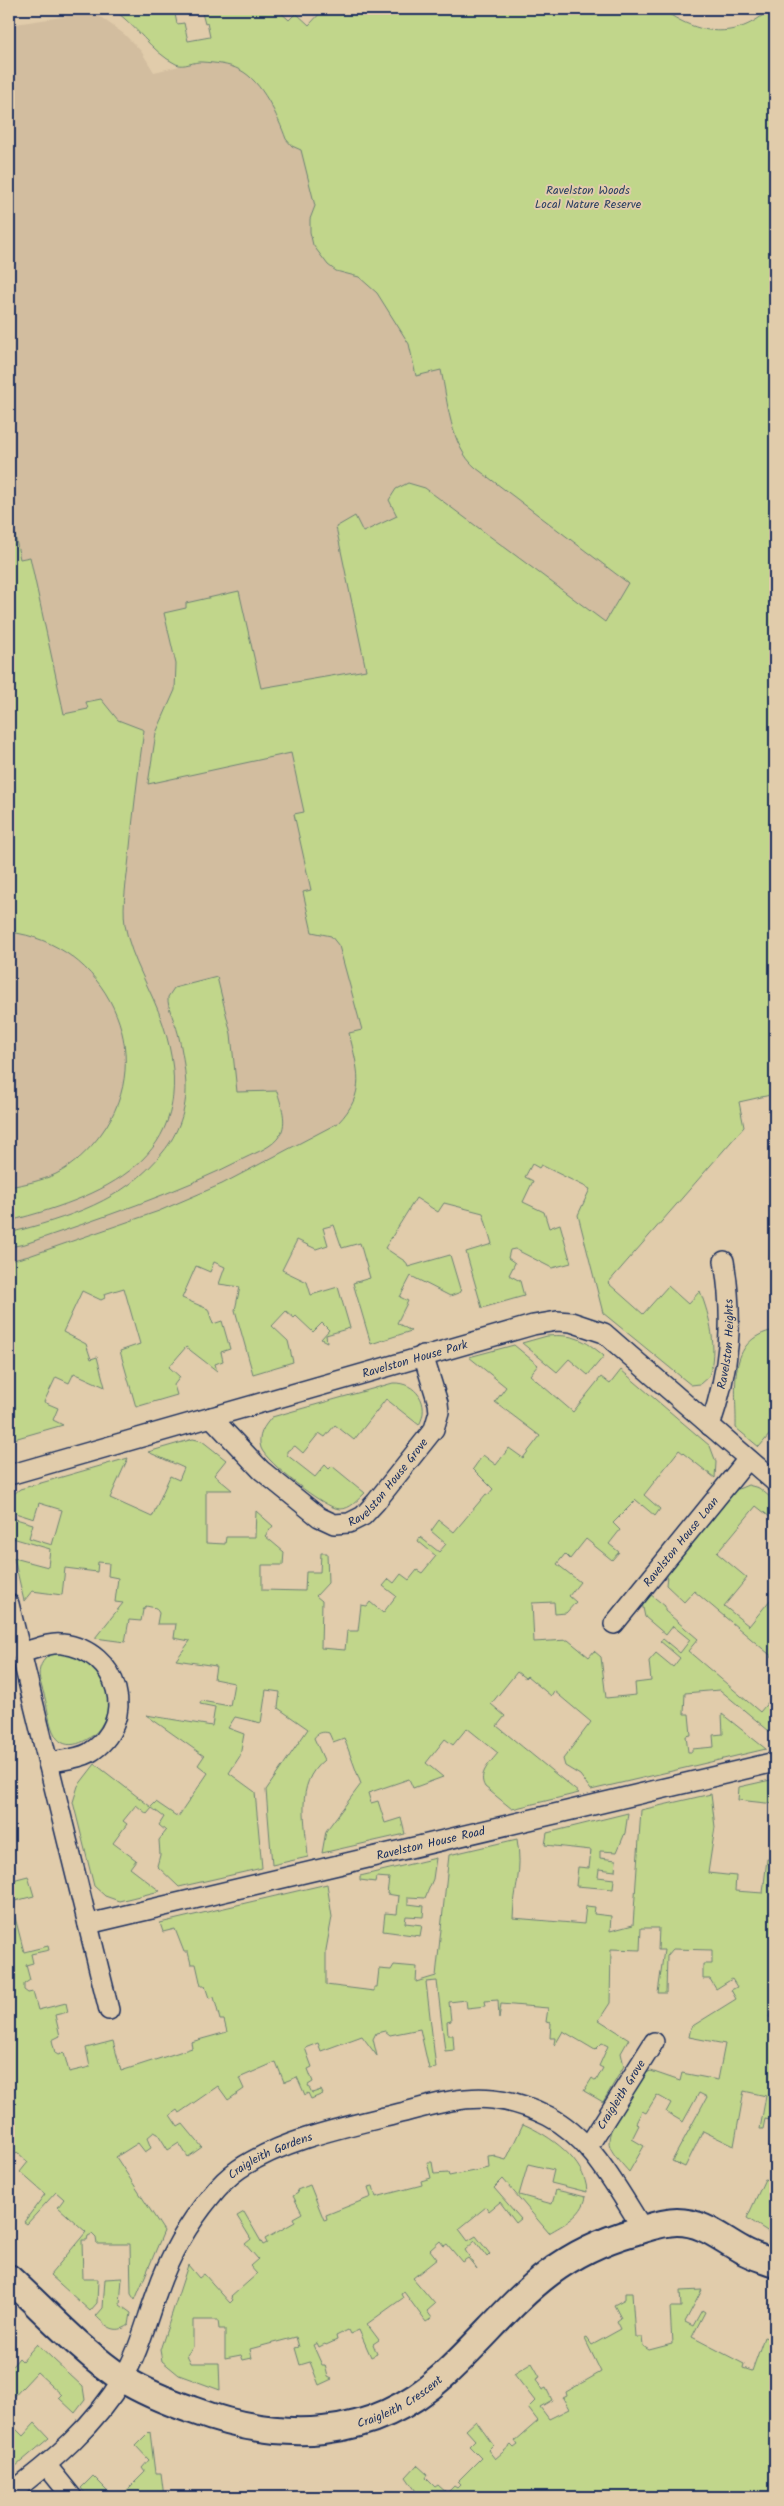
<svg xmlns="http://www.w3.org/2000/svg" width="784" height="2506" viewBox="0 0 784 2506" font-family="Kalam,sans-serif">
<rect width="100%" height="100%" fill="#e1ccab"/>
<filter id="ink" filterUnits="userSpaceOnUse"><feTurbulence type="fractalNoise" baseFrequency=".02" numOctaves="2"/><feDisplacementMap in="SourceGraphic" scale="10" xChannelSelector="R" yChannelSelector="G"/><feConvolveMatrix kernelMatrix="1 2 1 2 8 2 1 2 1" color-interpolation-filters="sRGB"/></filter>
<g filter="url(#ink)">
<polygon fill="#d2bd9f" points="88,13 99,16 124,34 141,51 154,72 214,58 274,67 628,583 775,1051 9,1307 9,25"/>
<g fill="#c1d68b" stroke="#6e8274">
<path d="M112,9H151L152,13L174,9L177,24L184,23L188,41L210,37L207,23L205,24L201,9H277L289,20L296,13L309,25L324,9H662C697,35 736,41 770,9H775V1094L739,1102L744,1127L608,1283L643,1314L668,1286L688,1304L700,1291C710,1317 718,1348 709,1376L700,1384L691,1385L603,1313L578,1215L590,1189L541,1165L539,1168L532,1164L525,1177L533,1181L523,1202L544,1212L549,1228L560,1224L571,1263L552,1268L515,1249L510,1250L508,1258L515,1263L509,1275L520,1281L524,1296L482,1308L466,1252L492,1244L483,1213L444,1203L438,1212L416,1198L385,1248L406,1262L408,1267L450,1255L461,1292L450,1296L411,1276L400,1297L408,1301L397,1323L411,1331L371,1344L353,1283L370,1278L360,1243L342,1248L334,1225L323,1228L328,1245L316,1249L297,1240L282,1270L307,1282L311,1295L338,1287L350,1328L326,1335L327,1342L321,1339L329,1330L322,1323L313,1332L296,1316L294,1318L286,1311L272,1326L288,1341L293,1362L253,1374L235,1310L240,1287L219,1284L225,1267L214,1262L210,1272L196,1266L182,1298L208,1309L213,1324L222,1321L230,1349L221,1352L223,1361L215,1364L217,1371L186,1347L169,1367L180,1377L174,1385L177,1395L136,1407L120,1351L140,1344L124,1288L104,1294L105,1298L101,1300L82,1291L63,1332L86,1344L91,1359L97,1357L105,1387L74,1373L69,1383L56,1377L44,1402L58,1408L53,1420L63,1425L14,1439L9,1420V1261L29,1256L159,1211L222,1184L338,1123C367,1093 358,1070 349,1033L362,1030L339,946L331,936L312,932L303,892L311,890L294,814L304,812L291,753L148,784L156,733L175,690L176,664L164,613L186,608V603L239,591L261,688L366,670L336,527L355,516L363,532L397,516L389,500L396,489L408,483L425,488L605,622L628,583L476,468C450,446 448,402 441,370L416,376L409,344L377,293L359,277L336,271L328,265L313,245L310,232V219L315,206L301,150L292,146L286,139C278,117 262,81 240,70C229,64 215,63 202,62C194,61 184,68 176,64C151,52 136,24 112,9Z"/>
<path d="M9,507L20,559L30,557L64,714L88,709L86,702L101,699L118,720L144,730C138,772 133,815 129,857C127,879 122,903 125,925C131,960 152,990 163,1024C205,1152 115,1194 9,1221V1187C25,1184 41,1181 56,1174C74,1165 89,1150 101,1134C160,1054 105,943 9,932Z"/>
<path d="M217,977L231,1034L237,1092L277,1091C281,1105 288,1122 280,1135C273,1147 257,1152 245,1158C175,1194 100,1218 25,1244L9,1247V1233C67,1218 125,1201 163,1152C178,1134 187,1109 186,1085C185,1067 182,1050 178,1033C175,1021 167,1008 168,997L174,988Z"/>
<path d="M775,1330V1428L759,1447L736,1428C737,1389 725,1339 775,1330Z"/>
<path d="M547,1336C574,1334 584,1339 604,1356L588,1375L569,1359L557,1372L522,1343Z"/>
<path d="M514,1345L538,1365L530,1375L573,1412L601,1377L610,1384L621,1370L710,1446L716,1462L715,1478L679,1450L644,1495L660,1509L655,1516L636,1500L613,1523L620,1530L609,1544L619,1552L612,1560L586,1539L570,1559L565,1554L557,1564L580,1582L569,1596L576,1602L566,1613L555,1614L554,1602L532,1603L534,1642L568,1640L589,1657L594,1651L601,1657L606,1698L636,1695L635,1683L651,1681L649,1661L656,1653L673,1667L680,1658L660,1641L663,1639L680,1653L690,1640L673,1626L666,1635L645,1617L642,1603L650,1594L665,1606V1611L698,1639L688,1651L760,1712L770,1700L775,1704V1736L720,1690L685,1693L684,1714H689L691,1735L686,1736L688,1752H692V1749L714,1747L713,1735L723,1734L722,1714L766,1749L591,1790L580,1775L565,1766L563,1759L591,1722L554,1691L551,1696L527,1676L525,1678L517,1672L491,1704L505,1716L497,1726L579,1793L512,1809L485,1787C477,1774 490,1763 498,1753L467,1728L453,1745L445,1739L426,1763L443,1777L413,1788L409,1779L368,1793L371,1803L378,1801L385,1823L401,1818L405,1834L322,1853L326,1831L361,1784L344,1738L333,1742L329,1733C323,1731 317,1733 314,1738L324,1760C294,1784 306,1824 308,1857L272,1865L266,1790L308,1729L278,1708L280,1692L266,1690L261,1723L235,1717L228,1728L244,1734L240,1756L229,1773L255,1792L262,1868L179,1887L157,1866L160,1855L159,1840L166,1831L159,1825L164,1817L152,1808L147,1814L136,1805L123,1821L127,1824L113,1843L136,1860L130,1868L160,1891L119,1901L105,1896L94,1886L73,1802L78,1786L95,1764L151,1807L156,1802L178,1817L208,1773L198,1765L204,1756L146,1715L212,1726L215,1707L200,1704L201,1701L230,1706L234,1683L214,1679L216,1666L176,1660L190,1641L174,1638L176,1624H157L159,1613L156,1608L146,1606L143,1610L141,1621L129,1620L125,1642L95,1638L123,1603L115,1602L118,1578L108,1576L109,1563L98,1562L97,1572L65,1568L62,1595L32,1591L24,1601L14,1558L48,1567L50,1549L9,1537V1517L33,1524L29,1538L52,1545L62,1510L39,1503L34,1519L9,1511V1498L20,1489L128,1458L110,1498L152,1517L170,1476L179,1480L184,1468L148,1452L193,1439L202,1441L226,1460L214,1475L232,1490H206V1543L225,1544L226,1537H255L256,1511L273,1526L265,1536L284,1552L283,1565H262V1590L305,1591L306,1572H320L321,1553H327L328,1583L316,1596L322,1601L321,1648L345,1650L347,1631H358L361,1605L367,1606L370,1602L383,1613L396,1596L383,1586L389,1579L394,1583L401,1574L409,1580L417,1570L422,1573L436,1556L418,1541L420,1537L439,1552L446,1544L431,1531L439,1520L454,1532L486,1494L488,1495L493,1489L473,1469L483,1455L496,1465L509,1448L523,1458L540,1436L495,1402L506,1387L469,1357Z"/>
<path d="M393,1383C416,1382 431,1404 419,1425L386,1399L354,1440L335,1425L325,1437L319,1433L303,1453L295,1446L287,1451V1455L315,1477L325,1465L329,1469L332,1466L365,1493C357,1500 351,1509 340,1509C325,1509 266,1462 261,1448C257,1436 264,1426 272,1417Z"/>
<polygon points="748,1485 759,1488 775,1501 775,1521 756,1506 717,1553 747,1578 724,1606 749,1626 775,1594 775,1659 694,1591 684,1602 666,1585 667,1575 736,1490"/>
<path d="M59,1651C97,1658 124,1693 99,1729C90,1741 65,1754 55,1735C49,1725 48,1709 45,1698C43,1689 37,1677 40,1668C43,1658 50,1654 59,1651Z"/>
<polygon points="775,1779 775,1804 738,1800 739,1787"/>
<path d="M711,1794L715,1827L708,1873L736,1876L735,1891L763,1893L767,1859L775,1860V2009L772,2008L769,2017L775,2020V2071L772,2083L775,2084V2121L765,2119L763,2129H760L766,2096L744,2091L734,2146L703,2131L685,2167L672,2161L707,2097L699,2093L683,2122L666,2112L671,2103L657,2095L646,2113L642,2111L636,2123L639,2125L632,2139L644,2146L629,2172C623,2165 614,2156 610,2147C603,2130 634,2090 643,2074L651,2071L680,2081L682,2073L718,2080L725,2044L689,2037L691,2027L736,1999L731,1990L737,1987L732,1979L716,1989L710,1979H703V1964H712V1950L673,1949L667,1956L666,1993H658L664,1950H658L659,1928H641L640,1950L611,1949L610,2003L599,2020L629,2039L621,2053L624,2066L603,2102L584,2091L592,2078L596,2081L603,2068L599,2066L608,2046L602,2043L595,2050L563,2031L555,2045L554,2044L555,2038H550L551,2023L546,2022L548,2008L501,2004L499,2019L498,2000L485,2001L486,2006L467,2008L466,2000L449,2002L451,2021L447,2022L448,2035H453L454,2050L445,2051L437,1981L426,1982L436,2068L429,2069L420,2029L390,2035L385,2031L376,2033L373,2039L377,2056L362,2036L321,2051L318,2043L305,2048L312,2067L308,2069L313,2082L308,2085L312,2093L321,2090L323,2094L311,2099L308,2093L305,2095L297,2077L284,2082L276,2062L239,2078L244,2089L228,2100L218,2086L179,2113L177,2110L170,2115L178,2127L183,2124L202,2147L188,2157L179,2143L168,2150L158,2134L154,2132L147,2138L151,2148L145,2152L138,2143L116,2157L164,2231L135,2300L131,2294L130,2244H97L96,2238L92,2234L88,2236L87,2240H82L83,2279H98L97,2303L90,2311L50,2275L86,2232L58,2207L64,2199L56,2192L27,2224L24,2222L45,2194L20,2172L28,2162L17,2152L9,2161V1881L28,1876L34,1896L11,1902L24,1952L48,1946L49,1950L31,1954L33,1963L26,1965L30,1980L24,1984V1990L28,1993L33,1992L38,2010L66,2003L68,2012L55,2015L60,2036L52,2040L55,2053L58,2055L64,2053L69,2072L90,2067L86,2048L113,2041L121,2071L192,2048L191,2042L227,2032L224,2020H220L214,1997L209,1998L205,1986H201L196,1964H191L188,1952H184L175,1929L163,1932L160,1923L327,1884L332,1917L326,1950V1985L374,1991V1987H377L379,1969L391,1970L394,1965L417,1967L416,1982L436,1976L449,1855L517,1839C523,1873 514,1887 513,1918L584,1924L586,1906L595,1907L594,1914L611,1916L610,1931L633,1925L641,1810Z"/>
<polygon points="628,1813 625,1833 617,1852 600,1851 600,1858 616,1860 615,1871 599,1869 598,1877 614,1879 613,1889 576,1886 578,1867 589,1868 591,1850 545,1845 547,1833"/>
<polygon points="436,1858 433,1879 425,1898 408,1897 408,1904 424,1906 423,1917 406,1916 405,1923 422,1925 420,1936 383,1931 385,1913 397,1914 399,1896 387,1894 389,1878 376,1877 375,1882 360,1880 360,1876"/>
<path d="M523,2124C549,2135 586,2160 587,2192L551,2183L554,2170L528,2164L519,2195L552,2204L556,2190L586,2197C582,2216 564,2224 549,2233L503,2179L494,2188L521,2219L516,2223L500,2202L489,2211L486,2207L459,2229L468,2241L476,2236L490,2254L487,2257L475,2241L465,2250L477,2269L468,2258L462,2262L447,2244L444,2246L440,2241L430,2250L437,2259L413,2278L435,2304L427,2311L432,2318L426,2322L404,2292L401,2294L403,2298L367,2324L379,2340L373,2344L377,2354L371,2357L359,2330L350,2334L348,2330L336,2336L337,2340L326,2345L325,2344L319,2347L317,2343L313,2345L322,2365H325L328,2377L332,2379L319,2385L310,2362L300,2365L295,2348L299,2347L296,2337L250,2349L252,2358L243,2360L241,2355L225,2358V2329H219L218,2320H193V2347L187,2355L191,2363H219L220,2390L179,2375L162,2361L160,2350L188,2265L199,2278L204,2274L230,2303L233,2300L231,2297L257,2274L250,2266L258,2259L245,2244L251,2239L237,2216L244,2212L263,2245L267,2243L265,2239L295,2222L293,2218L302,2213L293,2196L298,2193L297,2190L310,2185L324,2220L327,2219L326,2215L371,2197L368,2187L373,2186L376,2197L422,2185L421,2181L431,2178L427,2162H432L434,2174L448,2173L449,2176L489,2168L488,2156L496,2155L495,2157L506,2160Z"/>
<polygon points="765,2179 775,2182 775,2236 747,2218"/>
<path d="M122,2278L120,2305L131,2313L129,2325C115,2335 106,2326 96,2316L103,2308L105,2279Z"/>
<polygon points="702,2290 685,2322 693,2326 702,2310 705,2312 692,2337 744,2364 743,2368 752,2371 764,2337 775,2340 775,2497 420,2497 406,2477 417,2465 428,2475 426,2478 435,2487 438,2485 447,2493 454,2486 457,2488 460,2485 457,2482 481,2458 469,2446 475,2440 466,2430 476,2421 493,2445 488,2450 495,2459 511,2445 514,2448 518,2445 515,2441 538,2421 528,2408 535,2401 514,2374 532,2363 540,2377 536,2379 542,2390 546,2388 552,2400 540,2407 549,2419 569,2409 563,2398 567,2396 566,2392 601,2372 585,2339 587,2338 592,2345 621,2329 617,2321 621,2318 614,2305 625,2299 625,2293 632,2293 635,2337 642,2337 643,2346 649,2350 672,2344 670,2307 681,2307 680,2291"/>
<polygon points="37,2344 83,2387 85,2400 75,2413 59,2398 62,2395 37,2372 9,2402 9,2370 19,2358 22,2361"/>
<polygon points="9,2422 23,2436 35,2423 49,2438 9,2472"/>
<polygon points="150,2432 155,2473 161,2473 164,2497 127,2497 123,2494 145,2472 142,2468 149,2460 136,2446"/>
<polygon points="93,2476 114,2497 88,2497 81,2488"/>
</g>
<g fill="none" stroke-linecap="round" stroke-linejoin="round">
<g stroke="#1b2f5e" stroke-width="22">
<g id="street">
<path id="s1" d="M211,1417L261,1470L319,1517L334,1524L349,1523L363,1516L376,1502L434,1429L439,1412L438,1403L423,1355"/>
<path id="s2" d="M710,1426C730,1368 734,1321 724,1261"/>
<path id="s3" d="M9,1475L533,1325L557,1321L571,1322L604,1333L775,1482"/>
<polyline points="9,1604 109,2010"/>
<path id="s4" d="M614,1624L748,1459"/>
<path d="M21,1653C33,1650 50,1642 62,1644C119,1650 140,1722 89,1753C78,1759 60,1760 48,1763"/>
<path id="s5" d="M88,1924L775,1762"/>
<path id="s6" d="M588,2147L654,2042"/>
<polyline points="47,2466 72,2497"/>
<path id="s7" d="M9,2494C52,2462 95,2425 123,2378C139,2352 146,2321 157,2292C169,2257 187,2225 211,2196C218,2187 229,2176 239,2169C282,2140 344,2127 393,2115C425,2107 460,2095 493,2099C512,2101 530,2107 548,2116C592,2138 617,2189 643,2229"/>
</g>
</g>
<g stroke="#1b2f5e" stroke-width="30">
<g id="secondary">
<path id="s8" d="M9,2278C43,2309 84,2354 123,2379C144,2392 169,2402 192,2410C280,2443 371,2442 444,2375C510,2314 539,2259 633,2232C647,2228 662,2222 677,2222C703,2222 720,2238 742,2250C752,2256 764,2259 775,2263"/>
</g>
</g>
<use href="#street" stroke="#e1ccab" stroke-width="19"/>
<use href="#secondary" stroke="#e1ccab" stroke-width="26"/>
</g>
</g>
<g text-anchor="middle" stroke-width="4" stroke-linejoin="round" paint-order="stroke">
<g font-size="12" fill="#2c4062" stroke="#e1ccab">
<text x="588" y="194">Ravelston Woods<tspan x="588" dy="14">Local Nature Reserve</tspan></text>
</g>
<g font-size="12" fill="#1b2f5e" stroke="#e1ccab">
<text dy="4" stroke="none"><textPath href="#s2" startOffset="84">Ravelston Heights</textPath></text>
<text dy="4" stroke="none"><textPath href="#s3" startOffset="422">Ravelston House Park</textPath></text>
<text dy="4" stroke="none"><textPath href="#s1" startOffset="236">Ravelston House Grove</textPath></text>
<text dy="4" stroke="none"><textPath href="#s4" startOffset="106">Ravelston House Loan</textPath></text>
<text dy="4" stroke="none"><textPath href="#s5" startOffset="352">Ravelston House Road</textPath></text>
<text dy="4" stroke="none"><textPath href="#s6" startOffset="62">Craigleith Grove</textPath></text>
<text dy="4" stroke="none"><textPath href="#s7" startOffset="440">Craigleith Gardens</textPath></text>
<text dy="4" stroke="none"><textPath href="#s8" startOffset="445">Craigleith Crescent</textPath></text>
</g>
</g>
<rect width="784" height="2506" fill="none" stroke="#e1ccab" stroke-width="30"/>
<rect x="15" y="15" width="754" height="2476" fill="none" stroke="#1b2f5e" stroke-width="2" filter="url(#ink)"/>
</svg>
